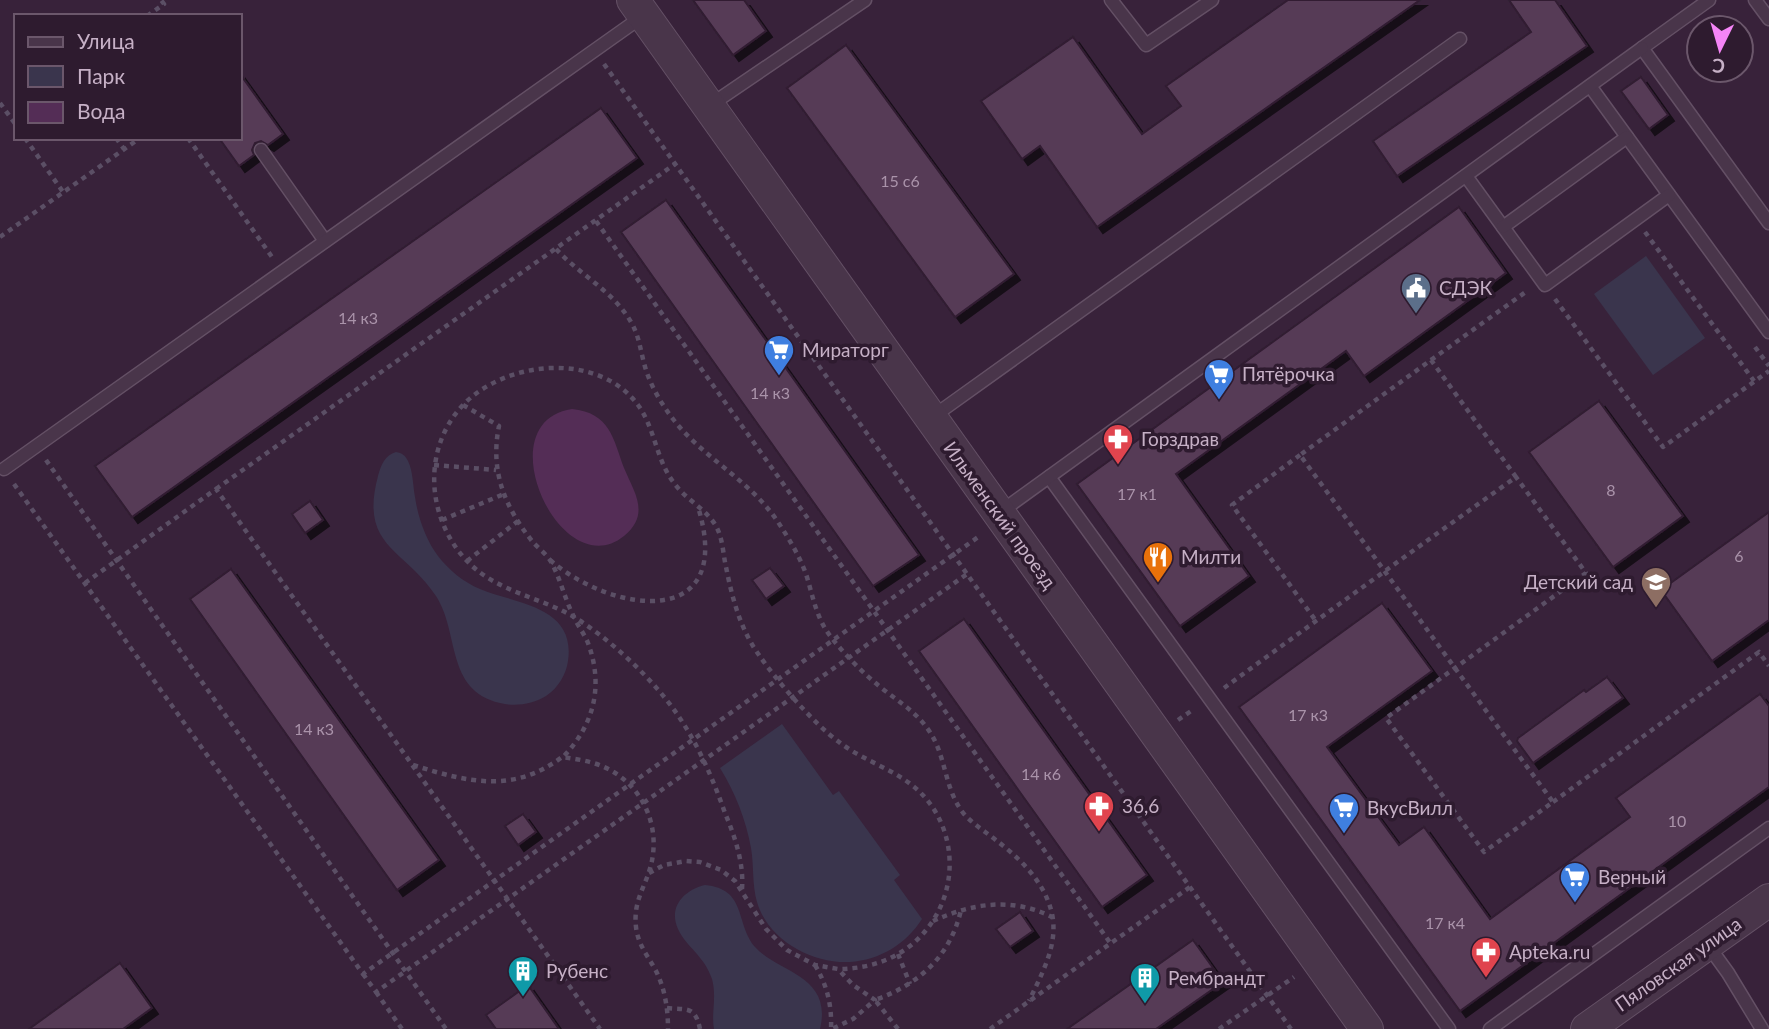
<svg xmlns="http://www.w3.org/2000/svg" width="1769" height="1029" viewBox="0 0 1769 1029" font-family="Lato,sans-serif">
<defs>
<filter id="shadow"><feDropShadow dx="6" dy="6" stdDeviation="0" flood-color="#0009"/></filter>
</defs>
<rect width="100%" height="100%" fill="#38223a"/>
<g fill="#3a354d">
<polygon points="1646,256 1705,338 1653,375 1594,294"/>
<path d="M396,452C402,453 405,455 408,461C413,471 413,486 415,497C418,518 426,540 438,556C449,570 463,582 480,589C516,604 576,606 568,661C566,675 558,688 546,696C533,704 515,707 500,703C445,690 460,633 436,596C404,548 359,547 378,476C381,465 385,455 396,452Z"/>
<path d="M782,724L833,795L839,791L900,875L894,880L922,919C906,944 880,960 850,962C812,964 768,940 757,902C752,885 754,865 751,848C746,820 735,792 720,768Z"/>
<path d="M705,885C747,889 735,923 755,947C778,973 833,975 820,1029H714C711,1014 717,997 712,979C704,955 686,947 678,929C668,907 684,890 705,885Z"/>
</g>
<path fill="#542d56" d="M572,409C610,413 613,438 624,468C634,492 651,514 624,536C561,587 485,422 572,409Z"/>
<g fill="#563b57" stroke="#301d31" stroke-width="2" filter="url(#shadow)">
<polygon points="693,0 744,0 766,31 733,55"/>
<polygon points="1288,0 1420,0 1097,227 1040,146 1022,159 981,101 1073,37 1142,134 1181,106 1166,86"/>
<polygon points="1509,0 1555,0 1587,46 1397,176 1373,141 1531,32"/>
<polygon points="846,45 1014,274 955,317 787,88"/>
<polygon points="240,74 283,134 268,145 261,141 255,143 252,150 254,155 239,166 219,138 240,138"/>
<polygon points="1641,77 1668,115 1649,129 1621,91"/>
<polygon points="601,108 637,158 132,517 95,466"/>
<polygon points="666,200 919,555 873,586 621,232"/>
<polygon points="1459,207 1506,273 1364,376 1346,351 1176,474 1249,576 1180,626 1077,484"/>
<polygon points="1599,401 1683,516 1613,567 1529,452"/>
<polygon points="310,501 323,520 305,533 292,514"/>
<polygon points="1769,512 1769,620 1712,661 1661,590"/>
<polygon points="770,568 784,586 766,599 752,580"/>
<polygon points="231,569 439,860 397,890 190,599"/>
<polygon points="1382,603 1432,671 1327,747 1399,845 1424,827 1490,919 1630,817 1616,798 1760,694 1769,706 1769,787 1460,1011 1239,707"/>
<polygon points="964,619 1147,875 1102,907 919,651"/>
<polygon points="1607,677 1623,698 1533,763 1517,741 1518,738 1584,690 1586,692"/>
<polygon points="523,814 536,832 518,845 505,826"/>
<polygon points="1020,912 1033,931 1010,947 996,929"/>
<polygon points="1193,940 1223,982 1156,1029 1067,1029"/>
<polygon points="120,963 152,1008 123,1029 29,1029"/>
<polygon points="528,985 559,1029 496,1029 486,1015"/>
</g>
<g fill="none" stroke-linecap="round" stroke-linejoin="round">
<g stroke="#645065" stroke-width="15">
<g id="service">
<polyline points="1111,0 1146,45 1212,0"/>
<polyline points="1709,0 1642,48 1769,223"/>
<polyline points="1755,0 1769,19"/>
<polyline points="1590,86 1769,332"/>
<polyline points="709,106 865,0"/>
<polyline points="261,150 325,241"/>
<polyline points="1466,176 1545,285 1669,195"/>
<polyline points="1503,227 1627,137"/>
<polyline points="931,418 1460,39"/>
<polyline points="4,469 643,16"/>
<polyline points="1049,477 1449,1029"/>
<polyline points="999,513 1642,48"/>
<polyline points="1707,944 1728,973 1762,1029"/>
<polyline points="1490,1029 1769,828"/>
</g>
</g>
<g stroke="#645065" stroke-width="34">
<g id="tertiary">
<polyline points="633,0 1367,1029"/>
<polyline points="1587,1029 1769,900"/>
</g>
</g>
<g stroke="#5b4f65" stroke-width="4.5" stroke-dasharray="5 5" stroke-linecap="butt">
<polyline points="147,16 164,4 161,0"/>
<polyline points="604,64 967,574"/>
<polyline points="0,103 16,125"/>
<polyline points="25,138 63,192"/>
<polyline points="116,138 124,149"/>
<polyline points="188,138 272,257"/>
<polyline points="596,221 1111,944"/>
<polyline points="1645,232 1754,381"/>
<polyline points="0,237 140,138"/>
<path d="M556,249C580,275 613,291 631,322C639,336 640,348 644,363C649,383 660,402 673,419C703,458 750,480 778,522C789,539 799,555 806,574C813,596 816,618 831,637C845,655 862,672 879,686C896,700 914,710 927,728C947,754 943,788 964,814C974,825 986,832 997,841C1017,856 1039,877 1048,901C1063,937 1044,969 1029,1001"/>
<polyline points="1555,299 1663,447 1769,371"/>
<polyline points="1755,347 1769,366"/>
<polyline points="1431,360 1527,291"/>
<path d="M463,405L499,426C490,470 504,506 532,541C537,547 545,553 550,560C560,577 564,597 573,615C577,625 584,633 588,643C604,686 594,725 563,757"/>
<polyline points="1300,455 1232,505 1316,621"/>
<polyline points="46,460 446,1029"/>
<polyline points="434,465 496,470"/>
<polyline points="14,484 363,974 981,535"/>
<polyline points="216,489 675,164"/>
<polyline points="442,520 504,494"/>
<path d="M550,560C614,615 736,630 698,507"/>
<polyline points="467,561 518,521"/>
<polyline points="85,583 216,489 600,1029"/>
<path d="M1224,688C1321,617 1418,547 1516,477L1431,360L1300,455C1385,571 1468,687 1553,802L1484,852L1386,718L1586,573L1516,477"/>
<polyline points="1178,720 1194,709"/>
<path d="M413,765C467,782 513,794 562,757C576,759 591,761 604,767C642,784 661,825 651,865C645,888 633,901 636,927C638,945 648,956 656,971C665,989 668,1009 668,1029"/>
<polyline points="1553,802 1759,652 1769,666"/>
<polyline points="649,873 664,865 686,861 700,862 721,870 735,881 766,929 787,950 815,965 838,969 853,985 875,1000 853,1019 832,1029"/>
<path d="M742,889C744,863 735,837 725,813C713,779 698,744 677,714C653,679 610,639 574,617C540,597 498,592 469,563C427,521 421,451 462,406C505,360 598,351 638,405C655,428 656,460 674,483C686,500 708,510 717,528C723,540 723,554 726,567C732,597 740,629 759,655C776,680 814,724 839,742C862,760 891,768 913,786C954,819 961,879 932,922C911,954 876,969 838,969"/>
<path d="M933,921C973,903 1012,897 1052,917"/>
<polyline points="898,954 910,984"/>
<path d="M815,965C827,985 832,1005 831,1029"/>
<polyline points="363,974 376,992 967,574 1291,1029"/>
<polyline points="376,992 402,1029"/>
<path d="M667,1008C688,1010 695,1006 700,1029"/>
<path d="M898,1029L875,1000C919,984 950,957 961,910"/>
<polyline points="990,1029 1190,887"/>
<polyline points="1219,1029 1294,977"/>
</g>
<use href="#service" stroke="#49354a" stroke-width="12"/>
<use href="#tertiary" stroke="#49354a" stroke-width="32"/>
</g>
<defs>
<g id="civic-pin" transform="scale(1.575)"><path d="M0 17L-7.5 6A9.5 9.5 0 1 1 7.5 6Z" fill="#5c6f8a" stroke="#2e1b2f"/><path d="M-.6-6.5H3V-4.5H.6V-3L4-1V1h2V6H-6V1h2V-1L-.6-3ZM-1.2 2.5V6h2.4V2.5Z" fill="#fff"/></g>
<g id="supermarket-pin" transform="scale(1.575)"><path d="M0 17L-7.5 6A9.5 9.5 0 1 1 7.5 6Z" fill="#3f7fe0" stroke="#2e1b2f"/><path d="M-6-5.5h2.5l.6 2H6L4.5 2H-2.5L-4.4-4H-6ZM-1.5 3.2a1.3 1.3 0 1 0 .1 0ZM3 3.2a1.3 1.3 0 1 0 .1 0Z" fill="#fff"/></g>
<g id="pharmacy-pin" transform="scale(1.575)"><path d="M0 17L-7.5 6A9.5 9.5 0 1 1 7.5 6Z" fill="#e0444e" stroke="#2e1b2f"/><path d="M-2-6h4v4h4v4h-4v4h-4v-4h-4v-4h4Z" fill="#fff"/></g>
<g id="restaurant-pin" transform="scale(1.575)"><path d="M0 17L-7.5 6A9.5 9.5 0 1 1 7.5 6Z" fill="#e8710a" stroke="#2e1b2f"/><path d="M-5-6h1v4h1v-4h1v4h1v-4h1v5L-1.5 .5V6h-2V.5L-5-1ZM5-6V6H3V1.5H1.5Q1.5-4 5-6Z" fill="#fff"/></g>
<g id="school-pin" transform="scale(1.575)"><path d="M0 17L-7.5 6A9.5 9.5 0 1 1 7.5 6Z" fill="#8d6e63" stroke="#2e1b2f"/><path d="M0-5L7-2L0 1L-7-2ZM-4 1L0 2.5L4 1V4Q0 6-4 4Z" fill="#fff"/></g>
<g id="building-pin" transform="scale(1.575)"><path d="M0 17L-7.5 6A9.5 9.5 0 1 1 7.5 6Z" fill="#0f9aa8" stroke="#2e1b2f"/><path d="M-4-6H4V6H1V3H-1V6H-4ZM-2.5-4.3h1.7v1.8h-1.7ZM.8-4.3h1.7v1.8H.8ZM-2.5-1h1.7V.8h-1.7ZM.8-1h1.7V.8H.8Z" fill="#fff"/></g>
</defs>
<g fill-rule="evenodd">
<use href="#civic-pin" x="1416" y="288"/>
<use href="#supermarket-pin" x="779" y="350"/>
<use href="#supermarket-pin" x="1219" y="374"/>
<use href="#pharmacy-pin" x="1118" y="439"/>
<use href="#restaurant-pin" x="1158" y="557"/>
<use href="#school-pin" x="1656" y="582"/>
<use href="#pharmacy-pin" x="1099" y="806"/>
<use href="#supermarket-pin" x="1344" y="808"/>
<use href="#supermarket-pin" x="1575" y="877"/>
<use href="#pharmacy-pin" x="1486" y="952"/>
<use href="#building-pin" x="523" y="971"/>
<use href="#building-pin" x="1145" y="978"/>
</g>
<g text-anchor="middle" stroke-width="7" stroke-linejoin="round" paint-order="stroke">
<g font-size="16" fill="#aa93aa">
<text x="900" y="187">15 с6</text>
<text x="358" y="324">14 к3</text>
<text x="770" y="399">14 к3</text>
<text x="1611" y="496">8</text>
<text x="1137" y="500">17 к1</text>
<text x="1739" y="562">6</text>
<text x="1308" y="721">17 к3</text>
<text x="314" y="735">14 к3</text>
<text x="1041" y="780">14 к6</text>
<text x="1677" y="827">10</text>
<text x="1445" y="929">17 к4</text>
</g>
<g font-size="19" fill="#c6b0c6" stroke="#2e1b2f" text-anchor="start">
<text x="1439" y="295">СДЭК</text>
<text x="802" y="357">Мираторг</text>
<text x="1242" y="381">Пятёрочка</text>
<text x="1141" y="446">Горздрав</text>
<text x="1181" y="564">Милти</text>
<text x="1633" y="589" text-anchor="end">Детский сад</text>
<text x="1122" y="813">36,6</text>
<text x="1367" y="815">ВкусВилл</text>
<text x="1598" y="884">Верный</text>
<text x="1509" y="959">Apteka.ru</text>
<text x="546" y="978">Рубенс</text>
<text x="1168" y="985">Рембрандт</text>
</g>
<g font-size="19" fill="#c6b0c6" stroke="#2e1b2f">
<text transform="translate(1000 515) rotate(54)" y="7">Ильменский проезд</text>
<text transform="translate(1678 964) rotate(-35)" y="7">Пяловская улица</text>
</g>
</g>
<rect x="14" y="14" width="228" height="126" fill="#2e1b2f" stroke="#6b576b" stroke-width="2"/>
<rect x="28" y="37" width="35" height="10" fill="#49354a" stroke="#6b576b" stroke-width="2"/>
<text x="77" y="49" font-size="21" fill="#c6b0c6">Улица</text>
<rect x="28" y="66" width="35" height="21" fill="#3a354d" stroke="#6b576b" stroke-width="2"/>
<text x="77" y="84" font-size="21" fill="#c6b0c6">Парк</text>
<rect x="28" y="102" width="35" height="21" fill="#542d56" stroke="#6b576b" stroke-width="2"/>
<text x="77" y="119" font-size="21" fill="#c6b0c6">Вода</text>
<g transform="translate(1720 49) rotate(185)"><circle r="33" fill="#2e1b2f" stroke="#6b576b" stroke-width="2"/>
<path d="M0-5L12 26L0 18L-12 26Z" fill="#f585f7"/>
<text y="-10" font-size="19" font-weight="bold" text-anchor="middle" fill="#c6b0c6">С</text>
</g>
</svg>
